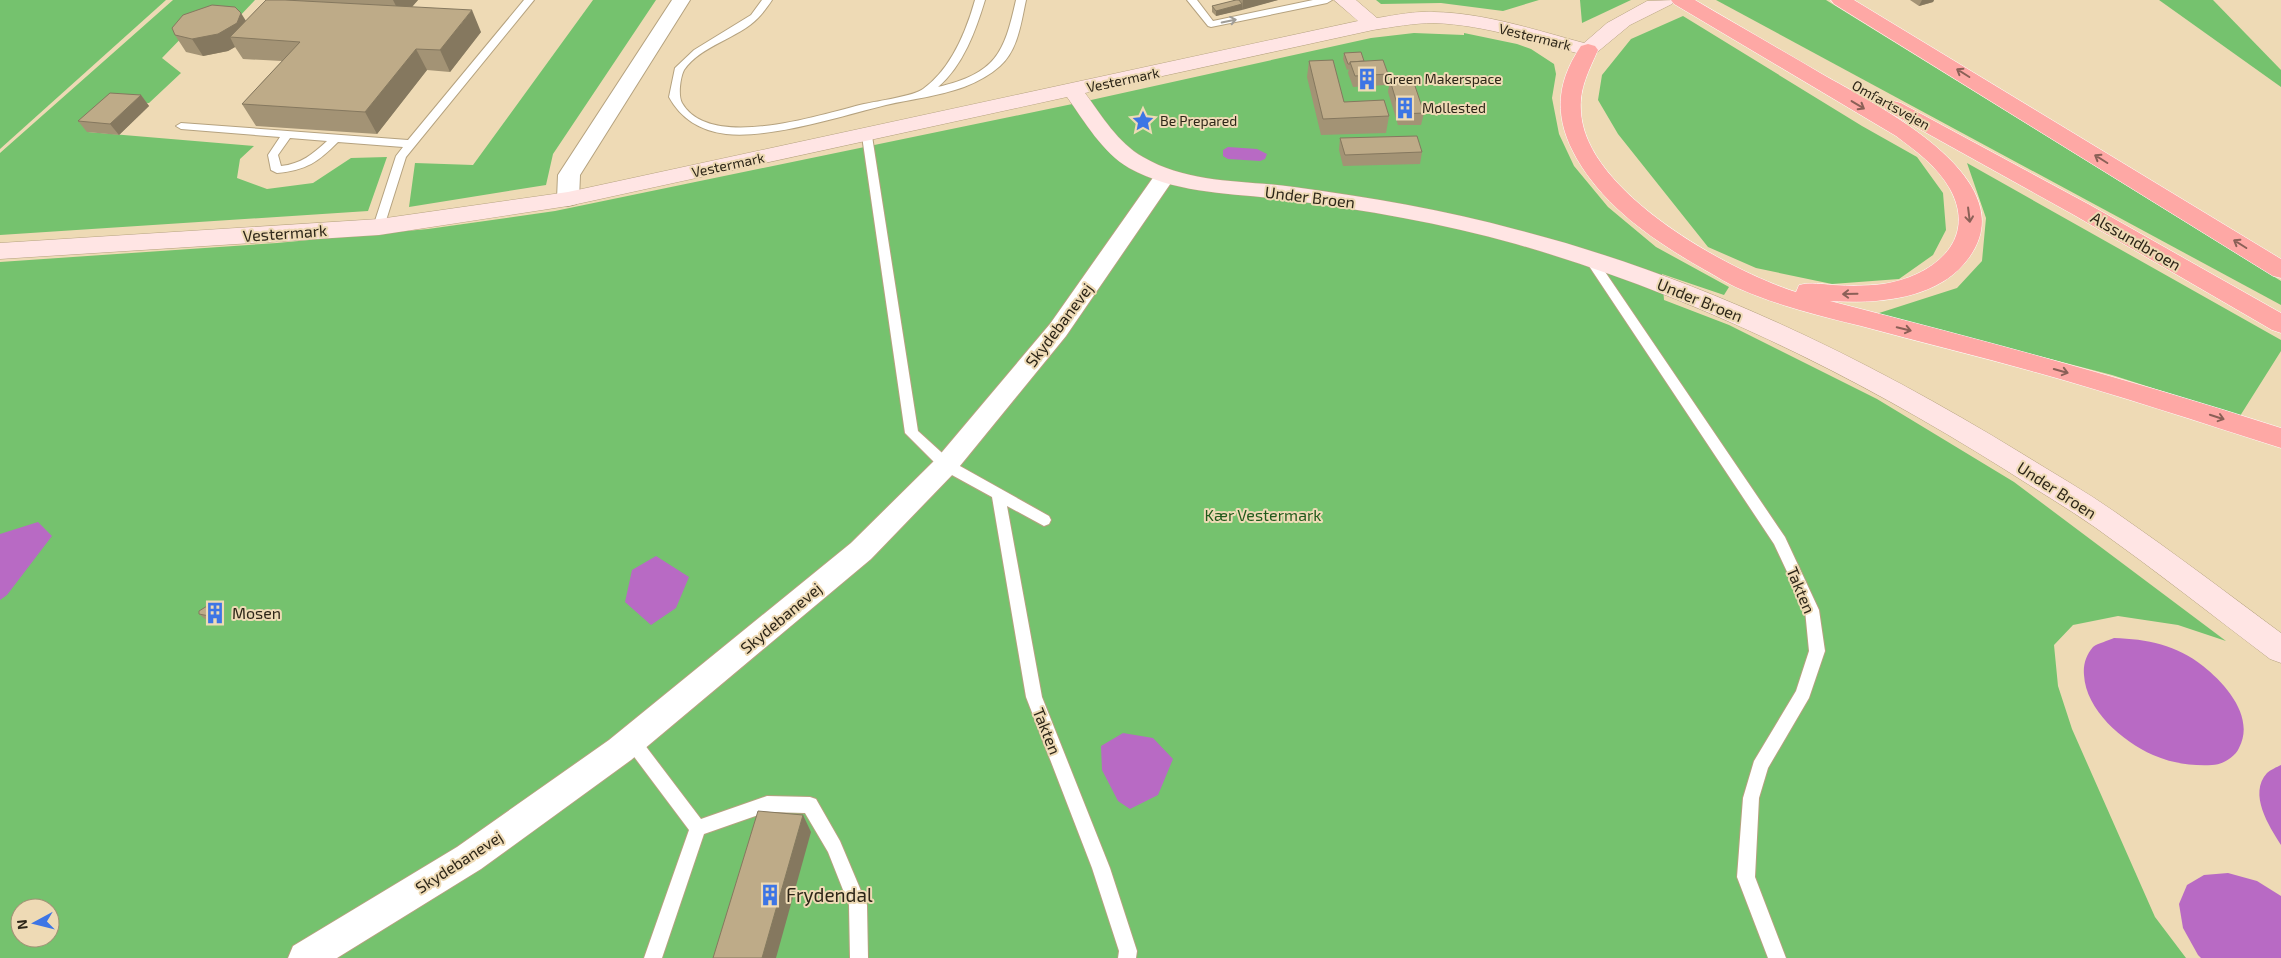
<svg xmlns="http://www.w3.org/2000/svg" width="2281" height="958" viewBox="0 0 2281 958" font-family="'Exo 2',sans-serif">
<rect width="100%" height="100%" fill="#eedab5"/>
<g fill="#75c26e" fill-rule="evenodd">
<polygon points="0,0 166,0 0,149"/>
<polygon points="173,0 255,0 237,19 192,27 162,58 181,73 149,103 121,102 88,132 254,146 240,159 237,178 267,189 313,183 351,158 387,157 368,211 0,235 0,153"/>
<polygon points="593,0 656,0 553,154 546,185 409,207 415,163 473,165"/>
<polygon points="1376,0 1539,0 1503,11 1441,3 1381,4"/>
<polygon points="1580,0 1631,0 1582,23"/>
<polygon points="1716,0 1826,0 2281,281 2281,305"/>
<polygon points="2159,0 2213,0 2281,70 2281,87"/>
<polygon points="1683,16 1862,126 1917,157 1943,193 1946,230 1933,255 1899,279 1832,284 1756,268 1708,247 1618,134 1598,100 1602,75 1631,39"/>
<path d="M1414,33L1464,35V33L1517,44L1531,49L1554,64L1556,74L1552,98L1559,134L1574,166L1608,207L1656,247L1729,287L1724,295L1662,274L1664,300L1729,325L1877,399L2014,482L2226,641L2178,625L2118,616L2073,625L2054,645L2058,686L2072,729L2155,917L2186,958H0V262L277,243L428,229L555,211L1082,102L1371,38ZM20,908H50V938H20Z"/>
<polygon points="1967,163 2281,340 2281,351 2240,416 2112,375 1876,314 1957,288 1982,261 1986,218"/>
</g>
<g fill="#b86ac4">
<polygon points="1228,147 1257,149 1267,154 1265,159 1260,161 1228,159 1223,156 1223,150"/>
<polygon points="38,522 52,536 7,595 0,600 0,534"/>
<polygon points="656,556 689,577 676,608 651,625 625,602 632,570"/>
<path d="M2114,638C2147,639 2177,645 2203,666C2227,685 2255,718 2239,748C2235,757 2222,765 2212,765C2191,766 2171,763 2153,755C2122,741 2086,710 2084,675C2083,665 2086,655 2093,647C2098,643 2108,641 2114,638Z"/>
<polygon points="1123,733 1153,738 1173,759 1158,795 1130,809 1118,801 1102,770 1101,746"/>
<path d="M2281,765V845C2269,826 2248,794 2267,773C2270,770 2277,767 2281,765Z"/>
<polygon points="2228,873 2257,881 2281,896 2281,958 2201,958 2198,955 2183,928 2179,904 2187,885 2204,875"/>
</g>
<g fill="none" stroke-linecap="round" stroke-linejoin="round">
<g stroke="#b5a27f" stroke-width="2">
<g id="lane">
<path d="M524,0H534L406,157L383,230L379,231L373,227L396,156L403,147L338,142C318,162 307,170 277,173L271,170L268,155L280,137L181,129L176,126L181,123L408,140ZM290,138L327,141C313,154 301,164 281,166L278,155Z"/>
<path d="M762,0H772C768,6 763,13 758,18C739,38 700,46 684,70C680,78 678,96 682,103C710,152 822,114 864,104C878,101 914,96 923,89C951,69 966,32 975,0H985C976,30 963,66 938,87C996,73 1004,54 1016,0H1026C1021,23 1018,50 1000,66C990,75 977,82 964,87C940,96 912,99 886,105C841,116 771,139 726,134C701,131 681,119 669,97L675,68L694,50L751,15Z"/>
<polygon points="1187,0 1197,0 1213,21 1313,0 1332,0 1327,3 1211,27 1208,26"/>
<polygon points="867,133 872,136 918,431 951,461 1049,516 1051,520 1049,524 1044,526 1007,506 1042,697 1110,868 1137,951 1136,958 1118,958 1119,951 1092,868 1026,697 992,497 941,469 905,433 862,136"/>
<polygon points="1591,256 1595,257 1785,537 1819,610 1825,651 1809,698 1768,768 1759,798 1755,877 1786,958 1768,958 1737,877 1743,798 1754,761 1796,691 1809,651 1805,610 1774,544 1587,263 1585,260 1587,257"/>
<polygon points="632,734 638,736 701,819 767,796 810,797 816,799 840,841 867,905 868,958 850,958 849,905 828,852 805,813 767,812 704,834 662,958 644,958 689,830 626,746 624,741 626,736"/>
</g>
</g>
<g stroke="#b5a27f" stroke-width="2">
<g id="street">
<polygon points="672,0 690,0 580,175 579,199 576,204 568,206 560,204 557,199 558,175"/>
<polygon points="1164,170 1171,172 1175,177 1066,336 955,472 871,559 631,760 481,869 337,958 288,958 293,946 457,847 609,740 851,543 937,458 1050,324 1157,172"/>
</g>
</g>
<g stroke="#b5a27f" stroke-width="1">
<path id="secondary" d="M1334,0H1356L1377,18C1396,15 1415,11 1434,12C1485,13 1535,30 1584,43L1607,23L1647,1L1675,0L1672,4L1630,25L1595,54L1588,56C1537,43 1487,25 1434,23C1414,23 1393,27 1373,30L1085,93C1102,116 1118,143 1143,157C1189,184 1243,180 1294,187C1369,197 1445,210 1518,230C1697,276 1864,357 2021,453C2053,473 2087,492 2118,514C2173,552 2227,593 2281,633V663L2270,659C2212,615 2155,570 2096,528C2066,507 2035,489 2004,469C1851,373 1690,294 1516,244C1442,223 1365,210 1289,200C1235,193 1178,195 1129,168C1102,152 1085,122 1067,97L568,206L379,235L0,259V243L379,219L568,192L1358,21Z"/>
</g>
<g stroke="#fff" stroke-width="1">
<g id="highway">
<path d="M1671,0H1695C1737,25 1780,49 1822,74C1876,105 2035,182 1964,264C1933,300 1875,304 1830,301C1982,340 2132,380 2281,428V448C2199,422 2118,395 2035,372C1978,356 1919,342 1861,326C1820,316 1779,306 1740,289C1728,284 1716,276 1705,270C1656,242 1606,209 1577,159C1554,119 1555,84 1581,46L1588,44L1595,46L1598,50C1589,71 1579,88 1581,111C1584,191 1729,271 1796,292L1799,285C1811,282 1822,284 1833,285C1850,286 1866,286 1883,284C1930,277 1979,242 1950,189C1937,166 1916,151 1896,136L1674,4Z"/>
<polygon points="1831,0 1854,0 2281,259 2281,278 2273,276 1834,4"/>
<polygon points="1894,101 1901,103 2090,205 2281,313 2281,333 2272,330 2074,215 1887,111 1884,107 1887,103"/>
</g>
</g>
<use href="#lane" fill="#fff" fill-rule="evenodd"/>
<use href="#street" fill="#fff" fill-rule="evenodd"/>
<use href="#secondary" fill="#ffe5e4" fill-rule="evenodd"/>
<use href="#highway" fill="#fea8a5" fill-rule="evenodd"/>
</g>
<g fill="#a39375">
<polygon points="266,0 418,0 412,7 481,32 450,72 427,70 377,134 256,126 242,104 282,61 243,59 235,47 228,51 203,56 186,52 175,35 246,21"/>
<polygon points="1233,0 1278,0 1216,16 1212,12 1212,6 1233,1"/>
<polygon points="1910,0 1934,0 1933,2 1919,6"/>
<polygon points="1344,53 1364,61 1388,74 1386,85 1353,87 1348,73 1349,69 1347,70 1343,59"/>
<polygon points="1309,61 1344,102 1389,116 1386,133 1321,135 1307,77"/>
<polygon points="1390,80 1424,113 1421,125 1398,125 1388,92"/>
<polygon points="141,95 149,106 119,135 87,132 78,121"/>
<polygon points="1340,138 1422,152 1420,164 1343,166 1339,150"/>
<polygon points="215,604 220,609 220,617 214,621 205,619 199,614"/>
</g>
<g fill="#85785f">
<polygon points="393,0 418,0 402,18"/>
<polygon points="1243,0 1278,0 1242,10"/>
<polygon points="1922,0 1934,0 1933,2 1919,6"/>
<polygon points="1242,4 1242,10 1216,16 1216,11"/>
<polygon points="472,10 481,32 450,72 440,50"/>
<polygon points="241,13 251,29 230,37 235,47 228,51 203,56 192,39"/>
<polygon points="416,49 427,70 377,134 365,112"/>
<polygon points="141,95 149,106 119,135 110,124"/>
<polygon points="215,604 220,609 220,617 214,621 209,616"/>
<polygon points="803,815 811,832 776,958 762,958"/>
</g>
<g fill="#beab88" stroke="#85785f">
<polygon points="266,0 285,0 472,10 440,50 416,49 365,112 242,104 300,42 230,37"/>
<polygon points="1236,0 1239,0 1242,4 1216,11 1212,6"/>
<polygon points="212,5 235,7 241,13 237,23 218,34 192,39 175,35 172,28 183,15"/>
<polygon points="1361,52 1364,61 1350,62 1350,64 1348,64 1344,53"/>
<polygon points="1333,60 1344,102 1384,100 1389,116 1323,119 1309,61"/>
<polygon points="1383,60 1388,74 1355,76 1350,62"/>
<polygon points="1390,80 1413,80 1424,113 1400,114"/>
<polygon points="110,93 141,95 110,124 78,121"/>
<polygon points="1417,136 1422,152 1345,155 1340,138"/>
<polygon points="212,603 215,604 214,612 209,616 199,614 199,611"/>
<polygon points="758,811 803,815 762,958 713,958"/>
</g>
<defs><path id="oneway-shaft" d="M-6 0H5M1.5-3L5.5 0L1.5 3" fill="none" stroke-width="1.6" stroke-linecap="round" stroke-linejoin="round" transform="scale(1.25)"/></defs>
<use stroke="#a09d97" href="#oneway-shaft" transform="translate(1229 21) rotate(-12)"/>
<g stroke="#8b6057">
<use href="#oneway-shaft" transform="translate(1963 73) rotate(-148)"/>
<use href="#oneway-shaft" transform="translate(1858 105) rotate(31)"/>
<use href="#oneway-shaft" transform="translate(2101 159) rotate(-148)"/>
<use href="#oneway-shaft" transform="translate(1969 215) rotate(83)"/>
<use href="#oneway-shaft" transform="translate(2240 244) rotate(-148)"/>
<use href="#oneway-shaft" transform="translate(1850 294) rotate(179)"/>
<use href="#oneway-shaft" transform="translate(1904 329) rotate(14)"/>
<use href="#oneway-shaft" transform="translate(2061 371) rotate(16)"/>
<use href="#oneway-shaft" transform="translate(2217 417) rotate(18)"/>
</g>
<defs>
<g id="building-bare" transform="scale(1.725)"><path d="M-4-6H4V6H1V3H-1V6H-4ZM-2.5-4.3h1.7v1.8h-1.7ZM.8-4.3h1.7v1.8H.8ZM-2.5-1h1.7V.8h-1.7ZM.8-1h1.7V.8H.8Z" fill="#3d75e5" stroke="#eedab5" stroke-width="2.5" paint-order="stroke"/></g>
<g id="sight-bare" transform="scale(1.725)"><path d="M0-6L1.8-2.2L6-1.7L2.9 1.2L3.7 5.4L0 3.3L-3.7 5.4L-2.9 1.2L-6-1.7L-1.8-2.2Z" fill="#3d75e5" stroke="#eedab5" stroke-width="2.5" paint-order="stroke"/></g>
</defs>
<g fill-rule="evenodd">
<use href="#building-bare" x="1367" y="79"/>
<use href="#building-bare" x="1405" y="108"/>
<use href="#sight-bare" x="1143" y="121"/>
<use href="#building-bare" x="215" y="613"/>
<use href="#building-bare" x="770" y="895"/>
</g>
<g text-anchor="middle" stroke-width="4" stroke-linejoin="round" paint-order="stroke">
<g font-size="14" fill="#2d2618" stroke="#eedab5">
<text transform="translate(1535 37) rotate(14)" y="5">Vestermark</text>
<text transform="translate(1123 80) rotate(-12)" y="5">Vestermark</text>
<text transform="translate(1891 105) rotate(29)" y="5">Omfartsvejen</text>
<text transform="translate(728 165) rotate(-12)" y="5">Vestermark</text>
</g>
<g font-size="14" fill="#2d2618" stroke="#eedab5" text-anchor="start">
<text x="1384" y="84">Green Makerspace</text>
<text x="1422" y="113">Møllested</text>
<text x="1160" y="126">Be Prepared</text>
</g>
<g font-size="16" fill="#2d2618" stroke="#eedab5">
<text transform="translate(1310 197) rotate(7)" y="6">Under Broen</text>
<text transform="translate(285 233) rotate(-4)" y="6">Vestermark</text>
<text transform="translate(2136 241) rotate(30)" y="6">Alssundbroen</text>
<text transform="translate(1700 300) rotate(22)" y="6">Under Broen</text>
<text transform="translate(1059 325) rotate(-53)" y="6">Skydebanevej</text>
<text transform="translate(2057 490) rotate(33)" y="6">Under Broen</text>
<text transform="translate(1801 590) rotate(67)" y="6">Takten</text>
<text transform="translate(781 618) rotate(-40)" y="6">Skydebanevej</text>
<text transform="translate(1047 731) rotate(68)" y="6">Takten</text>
<text transform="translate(459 862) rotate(-33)" y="6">Skydebanevej</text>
</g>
<g font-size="16" fill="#205a1c" stroke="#eedab5">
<text x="1263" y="521">Kær Vestermark</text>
</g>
<g font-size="16" fill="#2d2618" stroke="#eedab5" text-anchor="start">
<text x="232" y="619">Mosen</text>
</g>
<g font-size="19" fill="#2d2618" stroke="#eedab5" text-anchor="start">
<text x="786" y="902">Frydendal</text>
</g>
</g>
<g transform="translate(35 923) rotate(263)"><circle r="24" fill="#eedab5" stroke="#a19276"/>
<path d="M0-4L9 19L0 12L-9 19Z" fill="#3d75e5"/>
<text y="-8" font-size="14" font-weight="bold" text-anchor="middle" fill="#2d2618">N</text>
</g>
</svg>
